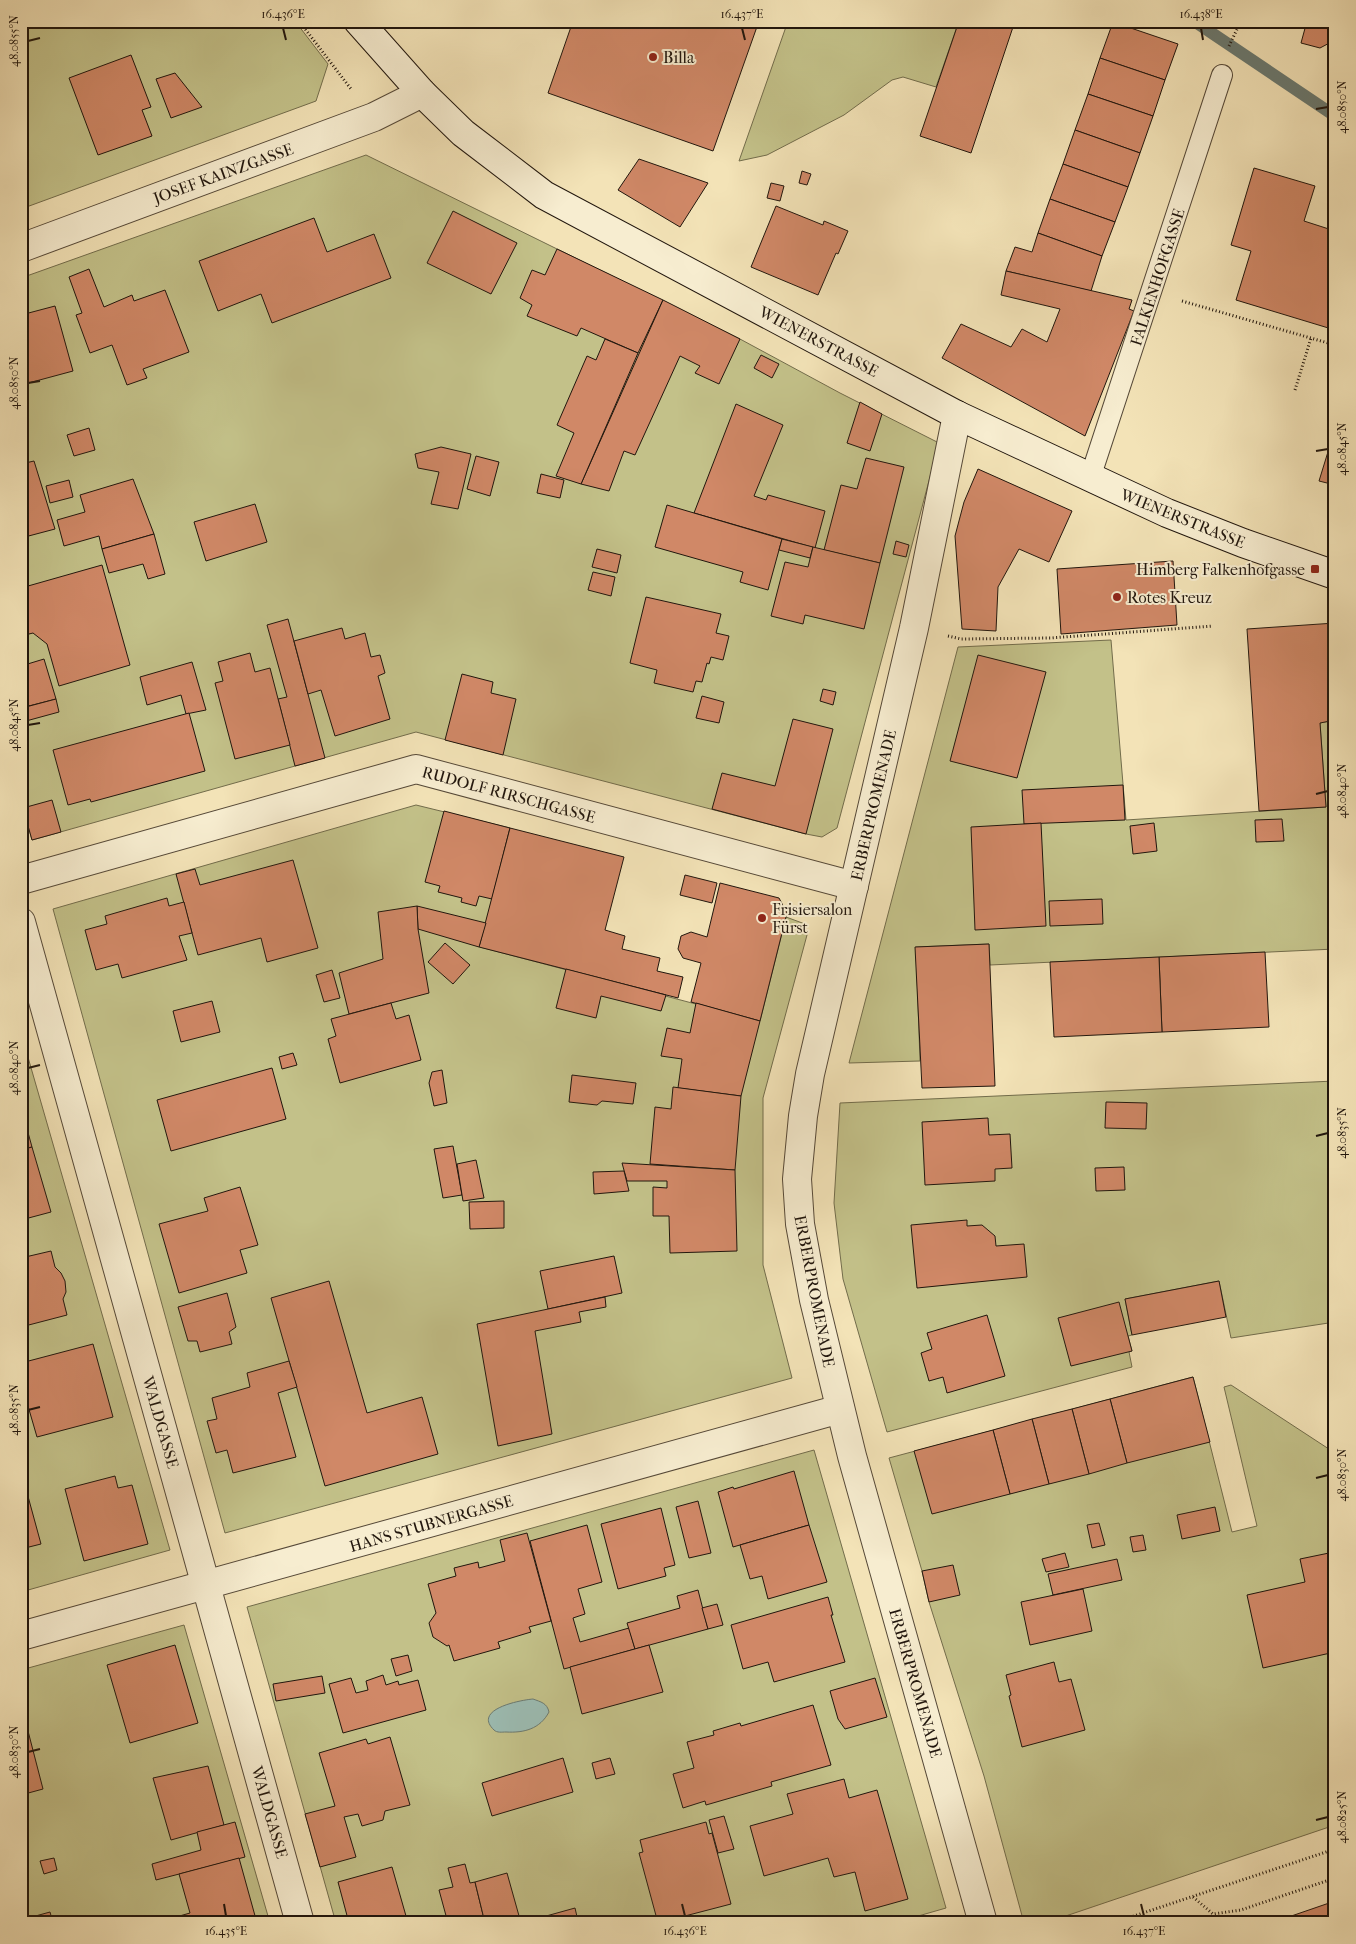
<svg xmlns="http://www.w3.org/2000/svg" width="1356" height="1944" viewBox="0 0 1356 1944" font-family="'IM FELL French Canon',serif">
<rect width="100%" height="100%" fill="#f3e3b7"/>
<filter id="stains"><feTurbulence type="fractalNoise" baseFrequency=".004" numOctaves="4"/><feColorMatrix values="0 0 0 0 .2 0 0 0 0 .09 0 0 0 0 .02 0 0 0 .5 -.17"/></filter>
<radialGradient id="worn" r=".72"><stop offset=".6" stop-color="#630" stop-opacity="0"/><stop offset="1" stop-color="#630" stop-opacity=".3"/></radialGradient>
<g fill="#c3c189" stroke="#726c4b">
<polygon points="21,21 295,21 328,64 316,101 21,209"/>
<polygon points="788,21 959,21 936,87 903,77 892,80 844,115 767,155 739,161"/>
<polygon points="366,155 740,339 840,393 939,443 837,828 822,837 806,834 416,732 32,840 21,801 21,278"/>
<polygon points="1111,640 1126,820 1326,807 1320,723 1335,720 1335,949 990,965 989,944 916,947 920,1061 849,1063 958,647"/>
<polygon points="416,805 510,828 480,947 760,1021 786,917 805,924 807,935 763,1098 763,1265 792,1378 225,1533 53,909"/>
<polygon points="21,1033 170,1550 21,1592"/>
<polygon points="1335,1081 1335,1322 1231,1338 1219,1281 1125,1299 1132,1335 1128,1336 1132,1351 1129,1352 1132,1367 887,1432 843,1279 834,1203 840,1103"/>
<polygon points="1193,1377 1232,1532 1257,1526 1224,1387 1231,1385 1335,1453 1335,1825 1045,1923 1024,1923 984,1776 929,1602 922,1571 889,1458"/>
<polygon points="814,1450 946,1908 894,1923 336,1923 247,1607"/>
<polygon points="184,1625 270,1923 21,1923 21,1670"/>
</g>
<path fill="#9cbdb4" stroke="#6b7a71" d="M533,1699C541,1702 547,1703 549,1712C540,1729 524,1733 506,1732C502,1732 497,1733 494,1730C472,1709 521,1700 533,1699Z"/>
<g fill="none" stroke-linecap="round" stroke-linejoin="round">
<polyline stroke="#6b7a71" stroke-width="12" points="1194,21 1335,116"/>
</g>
<g fill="#d08867" stroke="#21160d">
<polygon points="573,21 759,21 713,151 548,93"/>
<polygon points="959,21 1015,21 971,153 920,136"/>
<polygon points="1307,21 1335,21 1335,40 1320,48 1301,43"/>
<polygon points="1113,22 1178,44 1165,80 1100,58"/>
<polygon points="131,55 151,107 142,110 152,136 98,155 69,78"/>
<polygon points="1100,58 1165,80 1153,116 1088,94"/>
<polygon points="175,73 202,107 171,118 156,79"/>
<polygon points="1088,94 1153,116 1140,153 1075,130"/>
<polygon points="1075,130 1140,153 1128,187 1063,164"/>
<polygon points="639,159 708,183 680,227 618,190"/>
<polygon points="1063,164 1128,187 1115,222 1050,199"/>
<polygon points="1254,168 1315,186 1304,221 1335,231 1335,330 1236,300 1251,251 1231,245"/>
<polygon points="802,171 811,174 807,185 799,183"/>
<polygon points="771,183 784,186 780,201 767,198"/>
<polygon points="1050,199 1115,222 1102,256 1038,233"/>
<polygon points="776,206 823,225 824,221 848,231 838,254 836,253 818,295 751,267"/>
<polygon points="453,211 517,243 491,294 427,263"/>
<polygon points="314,218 327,252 374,234 391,278 272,323 261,294 218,311 199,261"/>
<polygon points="1038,233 1102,256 1091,291 1006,271 1015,247 1032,252"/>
<polygon points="557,249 663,300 638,353 581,328 577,336 527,316 532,305 520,298 532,270 545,275"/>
<polygon points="89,269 104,307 132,295 134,301 165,290 189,352 143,369 147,378 127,385 112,345 90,353 76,315 82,313 69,277"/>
<polygon points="1006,271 1132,300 1129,309 1134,311 1085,436 942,358 961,324 1011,347 1022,329 1047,342 1060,309 1001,295"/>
<polygon points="663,300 740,339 719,384 695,373 700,366 680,356 635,455 624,451 609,491 581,484"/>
<polygon points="55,306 73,371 21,385 21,315"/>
<polygon points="605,339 638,353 581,484 556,476 574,433 557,425 587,356 596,360"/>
<polygon points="761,355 779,364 772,378 754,368"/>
<polygon points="860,402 882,414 870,451 847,443"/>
<polygon points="736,404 783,425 754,496 766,500 768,495 825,511 815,548 694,513"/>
<polygon points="89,428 95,450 74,456 67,435"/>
<polygon points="1335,429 1335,485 1319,481"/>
<polygon points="441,447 471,454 458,509 431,504 439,472 418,468 415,454"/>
<polygon points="476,456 499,462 490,496 467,489"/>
<polygon points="866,458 904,467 880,563 824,550 841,485 857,489"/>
<polygon points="34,461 55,529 21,538 21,464"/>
<polygon points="978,469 1072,511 1049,562 1019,549 998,587 996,631 962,629 955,536 964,502"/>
<polygon points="541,474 564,480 560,498 537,493"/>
<polygon points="133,479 154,534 102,549 99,536 64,546 57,520 85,512 80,495"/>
<polygon points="69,480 73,497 50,503 46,486"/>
<polygon points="255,504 267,542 206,561 194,522"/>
<polygon points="667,505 782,539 768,590 740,582 743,572 655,547"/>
<polygon points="154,534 165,574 148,579 143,564 109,573 102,549"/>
<polygon points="782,539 813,547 810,558 779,550"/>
<polygon points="896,541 909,545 906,557 893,554"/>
<polygon points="813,547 880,563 864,629 805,615 803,624 771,616 785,562 808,567"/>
<polygon points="597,549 621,555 617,573 592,567"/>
<polygon points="1173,561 1177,625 1061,634 1057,569"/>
<polygon points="102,565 130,665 59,686 47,644 33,633 21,636 21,588"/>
<polygon points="593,572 615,577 611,596 588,590"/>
<polygon points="646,597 721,614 716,633 729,636 723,660 711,657 709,664 707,663 702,682 696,681 693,692 654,683 657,670 630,663"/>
<polygon points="288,619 325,758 295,766 278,699 287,697 267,625"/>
<polygon points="1335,623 1335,720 1320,723 1326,807 1259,811 1247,629"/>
<polygon points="342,628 345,639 365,633 371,657 380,655 385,673 378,676 390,719 335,736 321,690 308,694 294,641"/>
<polygon points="250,653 255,672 270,668 290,745 235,759 215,683 223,681 218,662"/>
<polygon points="978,655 1046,672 1017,778 950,761"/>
<polygon points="44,659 56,699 21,708 21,666"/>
<polygon points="192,662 206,710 186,714 181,695 147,705 140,677"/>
<polygon points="462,674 493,682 491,693 516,699 503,755 445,740"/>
<polygon points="823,689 836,692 833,705 820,701"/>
<polygon points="702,696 724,702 719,723 696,718"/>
<polygon points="56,699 59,712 26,721 22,708"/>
<polygon points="189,713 205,771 91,802 90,799 68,805 53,750"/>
<polygon points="793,719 833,729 806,834 712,809 722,773 775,786"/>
<polygon points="1123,785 1125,820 1024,824 1022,790"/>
<polygon points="52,800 61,832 32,840 23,808"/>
<polygon points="444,811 510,828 492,899 479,896 476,906 461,902 462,898 438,892 440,886 425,882"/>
<polygon points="1282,819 1284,841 1256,842 1255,820"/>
<polygon points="1041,823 1046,926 975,930 971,827"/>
<polygon points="1154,823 1157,851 1133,854 1130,826"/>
<polygon points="510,828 624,857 605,930 625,936 622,949 660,958 657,971 683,977 678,998 479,947"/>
<polygon points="293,860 318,948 267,962 261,938 198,955 176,874 195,869 200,885"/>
<polygon points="685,875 717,883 712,903 680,895"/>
<polygon points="720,883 779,898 787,913 760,1021 691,1002 701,963 683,958 678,949 681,936 691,932 707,937"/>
<polygon points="167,898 169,906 184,902 192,933 179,936 187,960 122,978 118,964 96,970 85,930 107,924 105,916"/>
<polygon points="1102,899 1103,924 1050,926 1049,901"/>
<polygon points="417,906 486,923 479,947 418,929"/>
<polygon points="417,906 418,929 429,993 349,1014 339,973 383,959 378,912"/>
<polygon points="445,943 470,965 453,984 428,962"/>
<polygon points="989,944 995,1086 922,1088 915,947"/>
<polygon points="1265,952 1269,1027 1162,1032 1159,957"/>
<polygon points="1159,957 1162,1032 1054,1037 1050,962"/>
<polygon points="566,969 666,995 661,1011 601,996 596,1018 556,1008"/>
<polygon points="332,970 340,998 324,1002 316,975"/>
<polygon points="212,1001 220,1032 181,1042 173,1011"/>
<polygon points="391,1003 396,1019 409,1015 421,1060 340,1083 328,1039 336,1036 331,1019"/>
<polygon points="696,1003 760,1021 741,1096 678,1088 682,1059 661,1056 667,1028 690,1033"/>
<polygon points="293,1053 297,1065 282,1069 279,1057"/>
<polygon points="272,1068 286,1119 171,1151 157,1100"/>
<polygon points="442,1070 447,1103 434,1106 429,1083 432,1072"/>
<polygon points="572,1075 636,1083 633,1104 602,1101 597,1105 569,1102"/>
<polygon points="673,1087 741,1096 735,1170 650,1164 655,1107 671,1109"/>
<polygon points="1106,1102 1147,1103 1146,1129 1105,1128"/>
<polygon points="21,1107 32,1147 21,1150"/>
<polygon points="988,1118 989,1135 1010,1134 1012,1168 995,1169 995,1181 925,1185 922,1122"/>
<polygon points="453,1146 462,1195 443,1198 434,1149"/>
<polygon points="32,1147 51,1212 21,1220 21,1150"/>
<polygon points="476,1160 484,1198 463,1201 457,1164"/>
<polygon points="622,1163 735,1170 737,1251 670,1253 669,1216 653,1216 653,1187 667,1188 667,1181 627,1181"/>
<polygon points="1124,1167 1125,1190 1096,1191 1095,1168"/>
<polygon points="624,1171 629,1191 594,1194 593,1172"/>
<polygon points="240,1187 258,1245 240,1250 247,1273 179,1293 159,1224 208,1211 204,1198"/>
<polygon points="504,1201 504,1228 470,1229 469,1202"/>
<polygon points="967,1220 967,1226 982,1225 995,1236 996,1246 1024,1244 1027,1277 917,1288 911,1225"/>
<polygon points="51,1251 55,1267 61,1273 65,1281 66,1292 63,1299 67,1315 21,1327 21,1258"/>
<polygon points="614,1256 622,1293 548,1309 540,1271"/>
<polygon points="329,1281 367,1413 422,1397 438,1454 325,1486 271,1298"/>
<polygon points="1219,1281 1226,1317 1132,1335 1125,1299"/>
<polygon points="227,1293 236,1327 229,1332 232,1344 200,1352 197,1341 188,1341 178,1307"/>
<polygon points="605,1297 606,1307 579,1312 581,1322 535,1331 552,1434 498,1446 477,1324"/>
<polygon points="1119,1302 1132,1351 1071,1366 1058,1318"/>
<polygon points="987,1315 1005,1376 947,1393 943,1377 929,1381 921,1353 932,1349 927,1333"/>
<polygon points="93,1344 113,1417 37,1437 21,1382 21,1363"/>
<polygon points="289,1361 297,1387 278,1393 296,1457 233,1473 227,1450 216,1453 207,1421 217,1419 212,1398 250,1387 247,1373"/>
<polygon points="1193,1377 1210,1442 1127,1463 1110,1399"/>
<polygon points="1110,1399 1127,1463 1089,1474 1072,1409"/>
<polygon points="1072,1409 1089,1474 1049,1484 1032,1419"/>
<polygon points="1032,1419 1049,1484 1010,1494 993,1430"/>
<polygon points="993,1430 1010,1494 932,1514 914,1451"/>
<polygon points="794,1471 809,1525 733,1547 718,1492 733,1487 734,1489"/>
<polygon points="115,1476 118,1488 132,1485 148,1544 84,1561 65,1489"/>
<polygon points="26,1489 41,1544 21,1549 21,1490"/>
<polygon points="698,1501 711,1553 689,1558 676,1507"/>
<polygon points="1215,1507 1220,1531 1182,1539 1177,1515"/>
<polygon points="661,1508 675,1565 664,1568 666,1576 618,1589 601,1524"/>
<polygon points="1099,1523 1105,1545 1092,1548 1087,1525"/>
<polygon points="587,1525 602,1582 578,1589 585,1614 573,1618 580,1642 629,1628 635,1649 564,1669 530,1541"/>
<polygon points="809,1525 827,1582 768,1599 762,1576 750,1579 740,1545"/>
<polygon points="527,1533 551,1621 529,1627 531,1632 498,1642 500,1648 454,1661 449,1645 447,1646 433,1637 429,1623 436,1613 428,1584 456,1576 454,1568 478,1562 479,1568 505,1561 500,1540"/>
<polygon points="1143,1535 1146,1550 1133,1552 1130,1537"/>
<polygon points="1065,1553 1069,1567 1046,1572 1042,1559"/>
<polygon points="1329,1553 1335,1577 1335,1603 1329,1605 1335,1633 1335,1652 1263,1668 1247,1595 1305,1582 1300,1559"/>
<polygon points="1117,1559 1122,1580 1053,1595 1048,1574"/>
<polygon points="953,1565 960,1595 929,1602 922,1571"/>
<polygon points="1083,1589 1092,1631 1030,1645 1021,1602"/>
<polygon points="698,1590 708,1629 635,1649 627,1623 680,1608 677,1596"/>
<polygon points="828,1597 833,1615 831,1615 845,1662 774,1682 768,1662 743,1669 731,1625"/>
<polygon points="717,1604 723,1625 708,1629 702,1608"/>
<polygon points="175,1645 198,1723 130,1743 107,1665"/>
<polygon points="649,1645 663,1692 582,1714 570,1667"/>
<polygon points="408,1655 412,1671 396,1676 391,1659"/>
<polygon points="1054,1662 1059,1682 1071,1679 1085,1730 1022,1747 1009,1696 1011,1695 1006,1675"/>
<polygon points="383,1675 386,1685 398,1681 399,1685 418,1680 426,1710 343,1733 329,1684 351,1678 356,1693 368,1690 366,1681"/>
<polygon points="322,1676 325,1693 276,1701 273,1684"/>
<polygon points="875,1678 887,1717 845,1729 838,1719 830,1691"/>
<polygon points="813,1705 831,1765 771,1782 772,1786 706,1805 705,1801 683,1808 673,1774 694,1768 687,1742 714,1735 713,1731 740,1723 741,1726"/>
<polygon points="28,1731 43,1789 21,1795 21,1733"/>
<polygon points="390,1737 410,1805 385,1811 383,1820 362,1826 358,1814 344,1817 356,1857 320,1867 305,1814 335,1806 319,1753 366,1739 368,1744"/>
<polygon points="563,1758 573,1792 492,1816 482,1783"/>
<polygon points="610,1758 615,1774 596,1779 592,1763"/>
<polygon points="208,1766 224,1825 171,1840 153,1778"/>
<polygon points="844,1779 849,1798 877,1790 908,1899 865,1911 855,1872 834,1877 828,1858 764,1876 750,1826 793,1814 787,1794"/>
<polygon points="724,1816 734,1849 718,1853 709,1820"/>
<polygon points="235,1822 245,1857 156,1880 152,1864 201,1850 197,1832"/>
<polygon points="706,1822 709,1834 712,1833 731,1904 658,1923 639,1853 643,1852 640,1840"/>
<polygon points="54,1858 57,1870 44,1874 40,1861"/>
<polygon points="239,1858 257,1923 170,1923 169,1919 190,1913 179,1874"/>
<polygon points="465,1864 470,1883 475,1882 485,1923 448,1923 439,1890 453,1887 448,1868"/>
<polygon points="392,1867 408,1923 349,1923 338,1882"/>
<polygon points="507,1873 521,1923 575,1908 578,1921 582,1920 582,1923 485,1923 475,1882"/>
<polygon points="1335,1901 1335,1923 1271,1923"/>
<polygon points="50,1912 53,1923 21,1923 21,1920"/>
</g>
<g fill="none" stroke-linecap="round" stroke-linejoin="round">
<g stroke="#564938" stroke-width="22">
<polyline id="lane" points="1090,478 1222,75"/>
</g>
<g stroke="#564938" stroke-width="30">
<g id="street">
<polyline points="21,248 374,117 422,93"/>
<polyline points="957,415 914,628 810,1074 803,1116 797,1179 800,1224 814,1300 852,1456 983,1923"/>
<polyline points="21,880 416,769 854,886"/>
<polyline points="21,922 300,1923"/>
<polyline points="21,1636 840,1409"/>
</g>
</g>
<g stroke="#21160d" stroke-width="30">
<polyline id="secondary" points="358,21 422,93 463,133 544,195 957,415 1167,513 1243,543 1335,575"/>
</g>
<g stroke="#21160d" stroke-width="3" stroke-dasharray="1 2.5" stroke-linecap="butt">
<polyline points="299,21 351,89"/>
<polyline points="1229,46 1241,21"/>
<polyline points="1333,180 1335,181"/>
<polyline points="1182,301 1335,345"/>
<polyline points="1295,390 1311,338"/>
<polyline points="948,636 961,639 1051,638 1213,626"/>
<polyline points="1193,1897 1213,1914 1241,1910 1335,1878"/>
<polyline points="1113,1923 1335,1849"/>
<polyline points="1209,1923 1213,1914"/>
</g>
<use href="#lane" stroke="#f7edd0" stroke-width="20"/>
<use href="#street" stroke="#f7edd0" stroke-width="28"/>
<use href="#secondary" stroke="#f7edd0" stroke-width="28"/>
</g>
<path fill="none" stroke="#21160d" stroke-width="2" d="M283,28L286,40M742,28L745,40M1201,28L1203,40M28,41L40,38M1316,109L1328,107M28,383L40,381M1316,451L1328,449M28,725L40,723M1316,794L1328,791M28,1068L40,1065M1316,1136L1328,1133M28,1410L40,1407M1316,1478L1328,1475M28,1752L40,1749M1316,1820L1328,1817M224,1904L226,1916M682,1904L685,1916M1141,1904L1144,1916"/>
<g fill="#8f2418" stroke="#f7edd0" stroke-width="2">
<circle cx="653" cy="57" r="5"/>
<rect x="1310" y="564" width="10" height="10" rx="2.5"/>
<circle cx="1117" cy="597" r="5"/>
<circle cx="762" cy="918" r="5"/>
</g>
<g text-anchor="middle" stroke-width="4" stroke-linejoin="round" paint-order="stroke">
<g font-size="16" fill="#21160d" stroke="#f7edd0" text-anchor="start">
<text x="663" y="63">Billa</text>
<text x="1305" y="575" text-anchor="end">Himberg Falkenhofgasse</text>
<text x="1127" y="603">Rotes Kreuz</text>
<text x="772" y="915">Frisiersalon<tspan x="772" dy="18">Fürst</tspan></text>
</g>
<g font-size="16" fill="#21160d" stroke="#f7edd0">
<text transform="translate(223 173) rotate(-20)" y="6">JOSEF KAINZGASSE</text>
<text transform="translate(1157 277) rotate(-72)" y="6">FALKENHOFGASSE</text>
<text transform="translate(819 341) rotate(28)" y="6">WIENERSTRASSE</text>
<text transform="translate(1183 518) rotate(22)" y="6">WIENERSTRASSE</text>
<text transform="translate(509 794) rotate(15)" y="6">RUDOLF RIRSCHGASSE</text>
<text transform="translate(873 805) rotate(-77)" y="6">ERBERPROMENADE</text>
<text transform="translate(815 1291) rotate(79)" y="6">ERBERPROMENADE</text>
<text transform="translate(161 1422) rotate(74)" y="6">WALDGASSE</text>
<text transform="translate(431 1523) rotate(-16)" y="6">HANS STUBNERGASSE</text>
<text transform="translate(916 1683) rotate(74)" y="6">ERBERPROMENADE</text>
<text transform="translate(270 1812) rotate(74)" y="6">WALDGASSE</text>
</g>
</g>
<rect width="1356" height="1944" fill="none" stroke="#f3e3b7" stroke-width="55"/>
<rect x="28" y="28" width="1300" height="1888" fill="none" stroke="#21160d" stroke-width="2"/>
<g font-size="12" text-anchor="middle" fill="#21160d">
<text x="283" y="18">16.436°E</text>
<text x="742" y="18">16.437°E</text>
<text x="1201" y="18">16.438°E</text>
<text transform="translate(14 41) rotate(-90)" y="4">48.0855°N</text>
<text transform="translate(1342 107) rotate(-90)" y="4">48.0850°N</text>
<text transform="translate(14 383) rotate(-90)" y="4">48.0850°N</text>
<text transform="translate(1342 449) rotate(-90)" y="4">48.0845°N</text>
<text transform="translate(14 725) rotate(-90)" y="4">48.0845°N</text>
<text transform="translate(1342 791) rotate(-90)" y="4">48.0840°N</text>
<text transform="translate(14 1068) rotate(-90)" y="4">48.0840°N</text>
<text transform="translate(1342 1133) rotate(-90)" y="4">48.0835°N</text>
<text transform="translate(14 1410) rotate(-90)" y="4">48.0835°N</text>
<text transform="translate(1342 1475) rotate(-90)" y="4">48.0830°N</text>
<text transform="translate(14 1752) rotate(-90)" y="4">48.0830°N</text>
<text transform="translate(1342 1817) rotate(-90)" y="4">48.0825°N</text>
<text x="226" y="1935">16.435°E</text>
<text x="685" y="1935">16.436°E</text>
<text x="1144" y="1935">16.437°E</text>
</g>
<rect width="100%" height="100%" filter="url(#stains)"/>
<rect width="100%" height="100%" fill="url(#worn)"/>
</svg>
